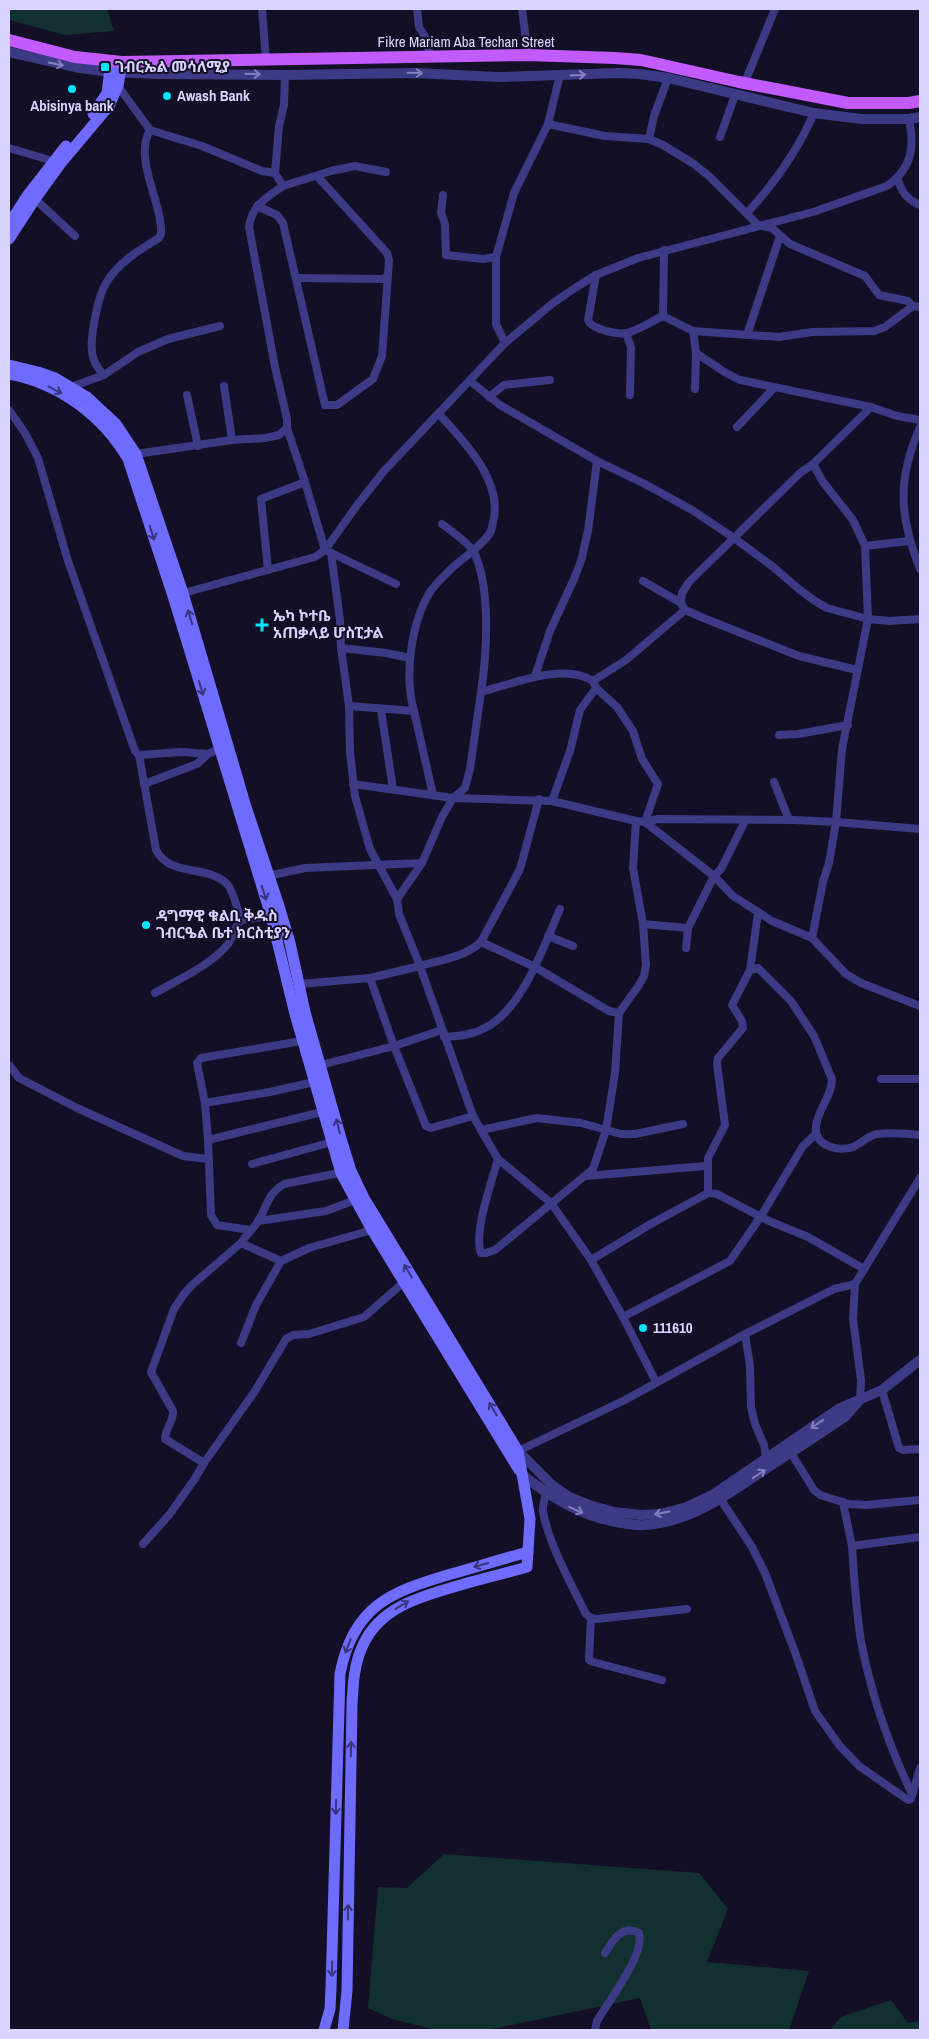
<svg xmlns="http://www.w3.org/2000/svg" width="929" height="2039" viewBox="0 0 929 2039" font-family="'Archivo Narrow','Noto Sans Ethiopic',sans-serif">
<rect width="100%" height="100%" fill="#130f26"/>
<g fill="#12302f">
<polygon points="9,9 107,9 114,31 65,35 9,20"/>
<polygon points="444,1854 699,1873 728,1909 707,1962 809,1971 789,2030 651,2030 640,1998 488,2030 435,2030 392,2019 368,2008 378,1887 407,1888"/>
<polygon points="891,2000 908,2023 920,2021 920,2030 830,2030 841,2017"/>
</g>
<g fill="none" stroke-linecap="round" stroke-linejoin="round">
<g stroke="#3d3a85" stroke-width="8">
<polyline points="262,9 266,60"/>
<polyline points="417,9 419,27 427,40 430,58"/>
<polyline points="522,9 528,55"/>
<polyline points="745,82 775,9"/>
<polyline points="118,86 150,130"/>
<polyline points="548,124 560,75"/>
<polyline points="720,137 735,95"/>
<polyline points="649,139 654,116 668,78"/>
<polyline points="9,148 53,161"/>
<path d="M897,178C902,192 906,199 920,205"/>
<polyline points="283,186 331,171 355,166 386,172"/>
<polyline points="443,195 441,213 445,224 446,255 483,259 496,257"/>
<polyline points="35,199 75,236"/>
<polyline points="257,206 277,215 283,223 325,405 337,405 373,379 382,356 388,275"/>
<path d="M747,213C774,184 798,150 814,113"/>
<polyline points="664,250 663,316 693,331 779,337 812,332 874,331 885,327 913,306"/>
<path d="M596,275L588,320C591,329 618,335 627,333C639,330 652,321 663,316"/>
<polyline points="296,278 384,279 388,275 389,260 387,253 317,176"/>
<polyline points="693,331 696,353 726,373 740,380 871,407"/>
<polyline points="626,333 631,347 630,395"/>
<polyline points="747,335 780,236"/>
<polyline points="505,343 496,324 496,257 514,193 548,124 605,136 649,139 663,145 694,164 710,177 758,225 772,228 790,244 865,276 879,295 908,301 913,306 920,307"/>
<path d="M104,375C98,369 93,361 92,352C90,337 98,296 106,283C118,263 139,250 159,238L161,234C163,204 133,159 150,130L202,146L262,171L275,173"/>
<polyline points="470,381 500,405 597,461 645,484 692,510 734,538 772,566 800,590 815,601 827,608 868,619 865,546"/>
<polyline points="224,386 232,440"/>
<polyline points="71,387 104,375 138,352 168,339 220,326"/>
<polyline points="695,389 696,353"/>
<polyline points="187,395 198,446"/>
<polyline points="489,397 504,385 550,380"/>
<polyline points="9,410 25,433 38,458 68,561 135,751 139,755 181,752 208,754 224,747"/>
<polyline points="737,427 774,388"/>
<path d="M920,427C897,480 899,516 920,569"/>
<polyline points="287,428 305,482 325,550 396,584"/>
<path d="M136,454L232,440L265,438L279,435L287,428V419L275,367L249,227C252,205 266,198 283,186L275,173L279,126L284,105L285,75"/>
<polyline points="813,464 871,407 897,416 920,420"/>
<path d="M442,524C450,530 470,544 474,552C491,588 487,654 481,692"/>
<polyline points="331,553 340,620 341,648 349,706"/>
<polyline points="268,570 261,499 305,482"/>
<polyline points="643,581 681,603"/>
<path d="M180,594L315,557L325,550L358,504L384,471L505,343L553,303L575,288L596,275L638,258L813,212L887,186C912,168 915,148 909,119"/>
<polyline points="341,648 386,653 410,658"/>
<polyline points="857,670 799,656 706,619 685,610 681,603 682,593 689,582 800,473 813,464 823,482 853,520 865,546 909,541"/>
<polyline points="535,676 550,631 574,579 581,561 588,531 597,461"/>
<polyline points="593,681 596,688 617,707 633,731 642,759 658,784 645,822 714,876 733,896 772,921 812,938 846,974 861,983 920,1006"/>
<polyline points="381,710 393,789"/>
<polyline points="414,711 433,795"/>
<polyline points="779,735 798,734 848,725"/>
<path d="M139,755L156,850C171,878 207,864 227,884C233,890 238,911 241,920"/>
<polyline points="774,782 789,820"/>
<polyline points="144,784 197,764 208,754"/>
<polyline points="353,784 453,798 552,801 636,821 645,822 658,819 794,820 836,822 842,749 868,619 890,621 920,619"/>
<polyline points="539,799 520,869 481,942 535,967 609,1011 619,1013"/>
<polyline points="552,801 570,751 580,710 596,688"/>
<path d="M268,876L305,868L422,863L442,817L453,798L465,788L470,769L481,692C512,684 564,662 593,681L626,660L685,610"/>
<polyline points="397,899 422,863"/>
<polyline points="643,924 688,928 686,948"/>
<polyline points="688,928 714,876 721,869 745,821"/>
<polyline points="548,936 573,946"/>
<polyline points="812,938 823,882 829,863 836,822 920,829"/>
<path d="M481,942C465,957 441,960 420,966L473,1116L481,1130L498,1159L551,1203L591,1260L623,1317L656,1382"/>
<polyline points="750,970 758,913"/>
<polyline points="370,978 394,1046 426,1126 431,1128 473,1116"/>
<path d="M300,984L370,978L420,966L399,914L397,899L370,849L355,796L350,752L349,706L414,711C404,676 411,623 430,592C434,586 440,580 445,575C458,560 479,550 490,533C492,530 492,526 493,522C504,482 464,441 439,414"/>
<path d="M155,993C179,979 210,966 228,944C233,937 234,928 241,920L271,916"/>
<path d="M444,1037C459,1036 472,1035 485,1028C523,1009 544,945 560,909"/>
<polyline points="9,1065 19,1078 77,1108 183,1156 208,1159"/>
<polyline points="321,1065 394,1046 442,1030"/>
<polyline points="881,1079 920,1079"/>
<polyline points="205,1103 270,1092 314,1082"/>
<polyline points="481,1130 537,1118 581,1123 621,1134 635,1134 683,1124"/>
<polyline points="208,1140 322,1112"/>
<path d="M498,1159C492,1181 473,1233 481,1253H486L495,1250L593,1169L606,1130L615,1073L619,1013L639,985L644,976L646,965L643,924L633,868L636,821"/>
<polyline points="252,1164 332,1142"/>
<polyline points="586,1176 706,1166"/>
<polyline points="258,1221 326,1211 355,1200"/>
<polyline points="250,1230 217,1225 211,1215 208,1140 205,1103 197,1063 201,1058 302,1041"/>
<path d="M241,1243C246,1235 254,1228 259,1220C268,1204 267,1195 284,1184L344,1172"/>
<polyline points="591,1260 649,1225 708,1193"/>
<path d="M864,1269L808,1237L769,1221L717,1194L708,1193V1158L725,1125L717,1064L718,1058L743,1028L742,1021L732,1005L750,970L758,968L791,1001L814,1036L832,1079C832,1096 818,1109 816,1126C814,1146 838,1152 853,1147C862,1143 869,1135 877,1134C891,1132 906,1134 920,1135"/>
<polyline points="623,1317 730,1261 761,1216 803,1146 816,1134"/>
<polyline points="745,1334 750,1366 751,1407 755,1424 764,1445 766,1457"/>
<polyline points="241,1343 256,1305 281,1261"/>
<polyline points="882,1390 899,1448 903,1450 920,1449"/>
<polyline points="860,1401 861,1380 853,1319 855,1284 920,1178"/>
<polyline points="518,1451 625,1400 745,1334 834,1289 855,1284"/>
<polyline points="791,1453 814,1490 820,1495 849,1504 866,1505 920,1500"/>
<path d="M204,1463L165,1439C165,1429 174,1421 173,1411L151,1372L174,1309L184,1294L192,1285L241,1243L281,1261L309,1248L372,1230"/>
<path d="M546,1493C545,1499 542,1506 543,1512C549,1544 571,1584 586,1614L591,1618L597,1619L687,1609"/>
<polyline points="721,1500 752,1547 765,1573 796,1655 815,1711 839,1745 859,1766 908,1800 911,1799 920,1768"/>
<polyline points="843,1502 852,1546 920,1537"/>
<polyline points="143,1544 169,1515 194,1480 204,1463 255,1391 286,1339 293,1335 309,1334 364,1317 404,1282"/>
<path d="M852,1546C854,1578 856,1610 861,1641C871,1694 889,1746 912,1794"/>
<polyline points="591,1618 589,1660 593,1662 662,1680"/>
<path d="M595,2030L597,2021C608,2002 646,1953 639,1933C622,1924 613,1940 605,1953"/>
</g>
<g stroke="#3d3a85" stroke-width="10">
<polyline points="9,52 80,68 110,72 160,74 285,75 414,73 499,77 619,73 640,74 668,78 814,113 861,119 909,119 920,117"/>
<polyline points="518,1451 552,1485 569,1497 589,1505 614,1512 641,1515 661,1514 687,1507 714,1494 840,1408 882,1390 920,1360"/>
<path d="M521,1474C552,1498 582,1517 622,1523C629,1524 637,1526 645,1525C693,1522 731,1492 770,1466C795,1450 821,1433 846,1416L857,1403"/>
</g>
<g stroke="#6f6bff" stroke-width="11">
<polyline points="93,114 107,93 111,61"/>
<polyline points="9,224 27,196 66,146"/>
<polyline points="9,239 35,199 61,163 109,106 118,86 122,62"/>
<path d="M9,365L38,372L55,378L87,397L116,424L136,454L183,593L246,807L279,906L290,943L305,1012L342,1142L351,1171L364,1198L518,1451L530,1519L527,1567C506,1573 485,1578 464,1584C426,1595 381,1605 363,1645C354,1664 353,1684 352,1705L347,1991L343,2030"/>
<path d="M9,374C59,383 103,416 128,459L173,596L271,916L295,1014L341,1173L372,1230L519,1470"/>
<path d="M324,2030L330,2009L331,1988L340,1674C353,1606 390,1592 451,1574C476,1567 502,1559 528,1552"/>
</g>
<polyline stroke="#c25bff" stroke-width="12" points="9,40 75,57 122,62 528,55 615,58 641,60 739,82 848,103 909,103 920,101"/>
</g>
<defs><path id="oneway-shaft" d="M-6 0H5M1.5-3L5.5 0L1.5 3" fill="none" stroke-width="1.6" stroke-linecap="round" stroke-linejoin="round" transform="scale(1.25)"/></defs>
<g stroke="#837fbc">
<use href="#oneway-shaft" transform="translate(56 64) rotate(12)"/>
<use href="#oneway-shaft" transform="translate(415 73) rotate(1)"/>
<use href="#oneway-shaft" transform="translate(253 74) rotate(2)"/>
<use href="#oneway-shaft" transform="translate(578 75) rotate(-3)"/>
<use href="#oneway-shaft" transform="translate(817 1424) rotate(146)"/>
<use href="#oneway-shaft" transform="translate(759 1474) rotate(-34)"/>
<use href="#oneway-shaft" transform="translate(576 1510) rotate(24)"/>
<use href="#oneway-shaft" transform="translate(662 1513) rotate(169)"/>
</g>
<g stroke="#38347d">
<use href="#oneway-shaft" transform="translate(55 390) rotate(28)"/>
<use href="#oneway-shaft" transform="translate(152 533) rotate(72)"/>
<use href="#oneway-shaft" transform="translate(190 617) rotate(-107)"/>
<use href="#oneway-shaft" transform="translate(201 688) rotate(73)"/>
<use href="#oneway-shaft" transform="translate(264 893) rotate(72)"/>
<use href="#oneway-shaft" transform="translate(338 1126) rotate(-104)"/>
<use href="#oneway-shaft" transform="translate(408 1271) rotate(-121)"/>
<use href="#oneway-shaft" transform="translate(493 1409) rotate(-120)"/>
<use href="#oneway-shaft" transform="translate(481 1565) rotate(164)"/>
<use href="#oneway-shaft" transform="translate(402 1605) rotate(-31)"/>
<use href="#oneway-shaft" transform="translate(348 1646) rotate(111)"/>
<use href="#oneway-shaft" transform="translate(351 1749) rotate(-89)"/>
<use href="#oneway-shaft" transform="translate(336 1807) rotate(91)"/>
<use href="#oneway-shaft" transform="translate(348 1912) rotate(-89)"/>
<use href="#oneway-shaft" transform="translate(332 1969) rotate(91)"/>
</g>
<g fill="#00e5ff" stroke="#130f26" stroke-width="2">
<rect x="100" y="62" width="10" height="10" rx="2.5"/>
<circle cx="72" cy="89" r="5"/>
<circle cx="167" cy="96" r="5"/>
<path d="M259.5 617.5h5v5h5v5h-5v5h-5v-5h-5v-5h5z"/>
<circle cx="146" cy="925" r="5"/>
<circle cx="643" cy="1328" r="5"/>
</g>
<g text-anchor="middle" stroke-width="4" stroke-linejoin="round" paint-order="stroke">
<g font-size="15" fill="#d9d4ff" stroke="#130f26">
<text x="466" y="47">Fikre Mariam Aba Techan Street</text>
</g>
<g font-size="15" font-weight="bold" fill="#d9d4ff" stroke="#130f26" text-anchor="start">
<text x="115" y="72">ገብርኤል መሳለሚያ</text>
<text x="177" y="101">Awash Bank</text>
<text x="72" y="111" text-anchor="middle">Abisinya bank</text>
<text x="273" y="621">ኤካ ኮተቤ<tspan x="273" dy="17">አጠቃላይ ሆስፒታል</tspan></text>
<text x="156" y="921">ዳግማዊ ቁልቢ ቅዱስ<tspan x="156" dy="17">ገብርዔል ቤተ ክርስቲያን</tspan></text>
<text x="653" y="1333">111610</text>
</g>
</g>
<rect width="929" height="2039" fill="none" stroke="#d9d4ff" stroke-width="20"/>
</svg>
